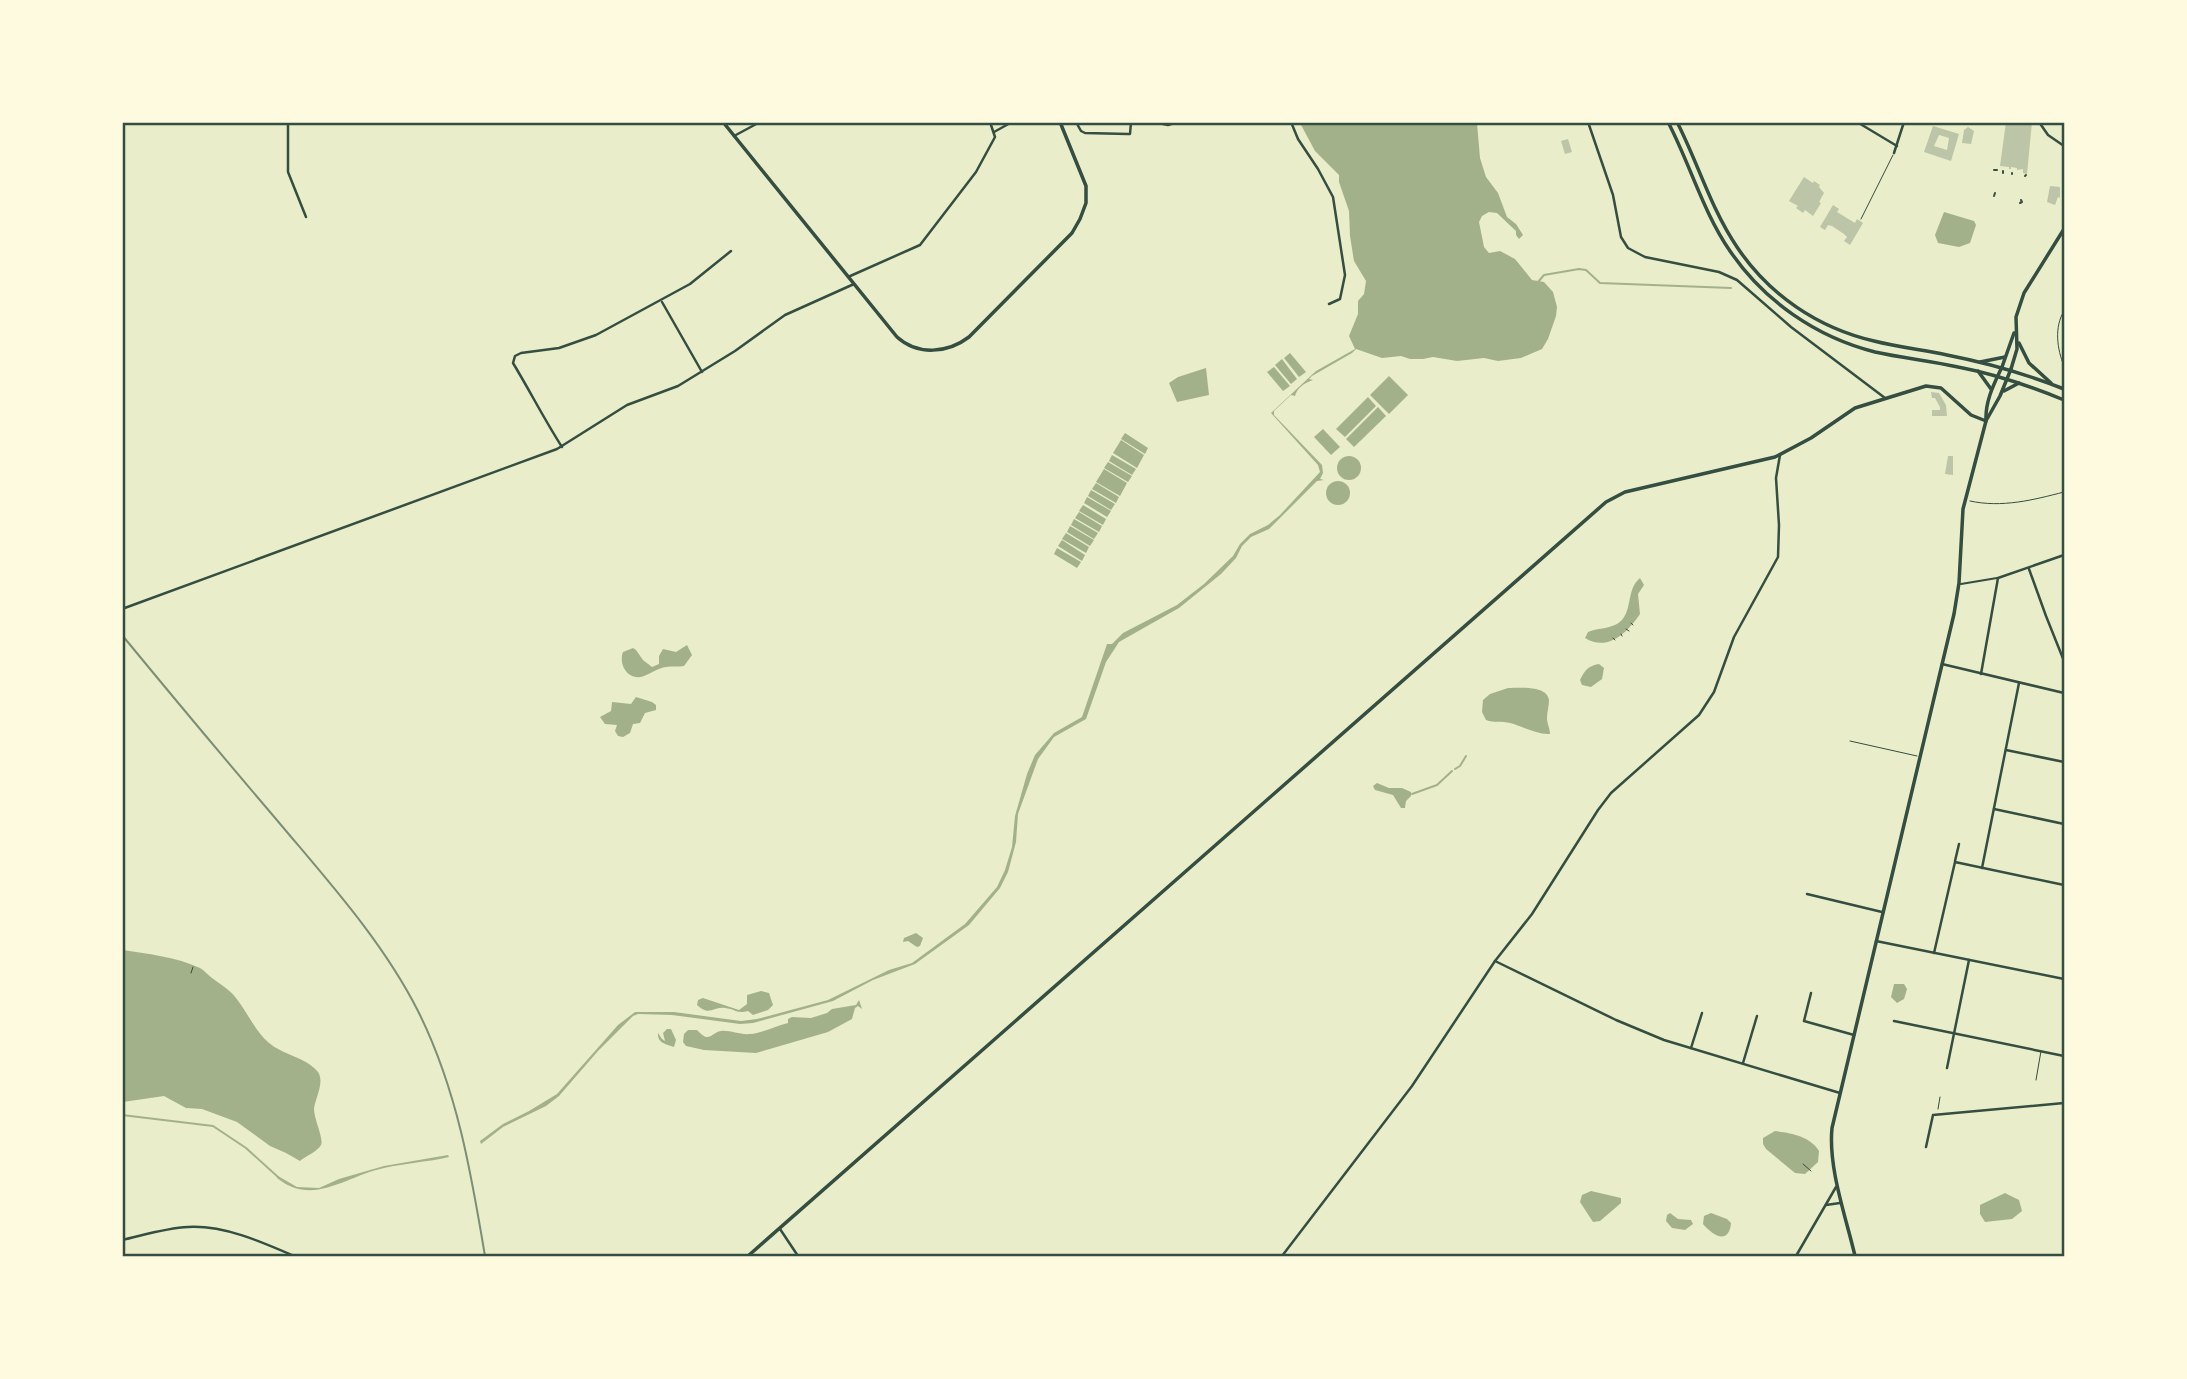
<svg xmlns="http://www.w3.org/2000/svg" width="2187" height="1379" viewBox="0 0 2187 1379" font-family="'Times New Roman',serif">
<rect width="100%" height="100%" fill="#e9edc9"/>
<g fill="#a3b18a">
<path d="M1300,123H1477L1480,158L1486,177L1498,193L1507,217L1516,224L1523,235L1519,239L1516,235V231L1497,213L1489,212L1482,216L1479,222L1484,247L1489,253L1500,251L1515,259L1532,280L1544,282L1553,292L1557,307L1556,316L1548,339L1542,349L1521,358L1498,361L1484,358L1457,361L1433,357L1423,359H1410L1401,356L1382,358L1356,349L1352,353L1312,376L1309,379L1313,380C1304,383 1297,388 1295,396L1291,395L1274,411V415L1322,465L1323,473L1320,479L1324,480L1317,481L1269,529L1251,537L1242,546L1236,558L1221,574L1179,608L1119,642L1106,662L1086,719L1054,737L1038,759L1018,814L1016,842L1008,872L1000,888L969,925L915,964L873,980L833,1001L753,1023L740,1024L672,1015L638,1014L633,1016L598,1051L559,1096L546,1106L503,1127L481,1144L480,1141L503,1124L529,1111L557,1094L618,1025L635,1012H674L741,1021L757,1019L828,1000L889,970L912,963L965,924L997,887L1005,870L1012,847L1015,816L1027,774L1035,755L1054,733L1082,717L1107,644H1112L1123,633L1177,605L1204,584L1233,556L1240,544L1250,534L1268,525L1280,515L1320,472L1318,465L1271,413L1316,371L1355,349L1349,336L1358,314V301L1364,294L1366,281L1354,261L1350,236L1349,211L1339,182V175L1315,151Z"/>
<polygon points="1944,212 1974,221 1976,225 1970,243 1959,247 1938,243 1935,235"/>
<polygon points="1290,353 1306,372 1299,377 1284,358"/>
<polygon points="1282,359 1297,379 1291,384 1275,365"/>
<polygon points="1274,367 1290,386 1283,391 1267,372"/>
<polygon points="1206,368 1209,395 1177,402 1169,383 1178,377"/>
<polygon points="1389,376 1408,395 1389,414 1370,395"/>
<polygon points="1368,397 1376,406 1345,437 1336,429"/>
<polygon points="1378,407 1386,416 1354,447 1346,439"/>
<polygon points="1323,429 1340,447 1331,455 1314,437"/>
<polygon points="1125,433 1148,448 1145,454 1121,439"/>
<polygon points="1121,440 1144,455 1137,468 1113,453"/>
<polygon points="1112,455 1136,469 1132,475 1109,461"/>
<circle cx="1349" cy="468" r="12"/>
<polygon points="1108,462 1132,476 1128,482 1104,468"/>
<polygon points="1104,469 1127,483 1120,496 1096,482"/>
<circle cx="1338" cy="493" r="12"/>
<polygon points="1096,483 1119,497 1116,503 1092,489"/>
<polygon points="1091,490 1115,504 1111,510 1088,496"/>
<polygon points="1087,497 1111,511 1107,517 1084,503"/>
<polygon points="1083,505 1106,519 1103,525 1079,511"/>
<polygon points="1079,512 1102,526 1099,532 1075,518"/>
<polygon points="1074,519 1098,533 1094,539 1071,525"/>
<polygon points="1070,526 1094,540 1090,546 1067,532"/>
<polygon points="1066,533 1089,547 1086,553 1062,539"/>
<polygon points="1062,540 1085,555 1082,561 1058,546"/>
<polygon points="1057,548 1081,562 1077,568 1054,554"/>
<path d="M1640,578L1644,585L1638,594L1640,614C1627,633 1608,652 1585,638L1588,632C1597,628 1608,629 1617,624C1634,614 1625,590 1640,578Z"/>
<path d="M687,645L692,655L684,666C678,667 672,666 666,667C658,668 652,673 644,676C629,682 618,665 623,652L633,648L636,650L643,660L652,667L659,664V656L663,649L676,652Z"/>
<path d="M1599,664L1604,668L1602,679L1591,687L1582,685L1580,680C1585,670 1588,666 1599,664Z"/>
<path d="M1508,688C1519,688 1547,685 1549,700C1549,706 1547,712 1547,718C1547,724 1550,728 1550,734C1537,735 1522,726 1510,723C1502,721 1494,723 1486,720L1482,712L1483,700L1490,694Z"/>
<polygon points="636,697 652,702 656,705 656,710 645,713 640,723 633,724 630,733 623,737 618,736 615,731 617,725 605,724 600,717 611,711 612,702 631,704"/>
<polygon points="1377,783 1389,788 1402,788 1411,792 1411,796 1406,801 1405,808 1401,808 1393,795 1375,790 1373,786"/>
<polygon points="916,933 923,938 920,946 917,947 908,941 903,942 904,938"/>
<path d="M123,950C149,954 176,957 200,968C204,970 208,975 212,978C221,985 229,989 236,998C247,1012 254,1029 268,1042C282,1055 306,1057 318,1072C325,1082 315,1099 314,1109C314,1119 324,1139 321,1145C318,1151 306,1156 300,1161L286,1153L270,1146L237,1122L202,1109L186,1108L164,1096L123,1102Z"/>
<polygon points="1894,984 1904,984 1907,989 1904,999 1897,1003 1891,997"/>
<path d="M761,991L769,993L773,1005L768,1010L753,1015L748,1011C735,1014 736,1009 725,1008C713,1006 710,1017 697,1005L698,1000L703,998L739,1010L747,1004V995Z"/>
<path d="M859,1000L862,1009L858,1006L855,1008L852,1019L828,1032L756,1053L704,1050L686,1046L683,1042L684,1034L688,1030H697C710,1044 710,1033 721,1031C730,1030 740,1035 750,1034C762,1033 776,1026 788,1023V1019L792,1017L811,1018L827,1013L832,1009L856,1005Z"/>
<path d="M667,1029H671L676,1040L674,1047C666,1044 657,1043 658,1033L662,1039L665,1041L663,1033Z"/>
<path d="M1775,1131C1791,1133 1810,1136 1819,1151L1818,1162L1805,1174L1795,1173L1766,1149L1763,1144V1138Z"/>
<path d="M448,1155L449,1157C428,1162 406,1163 384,1168C346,1176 313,1207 277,1178L278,1176L297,1187L319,1188L339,1179L384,1166Z"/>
<polygon points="1591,1191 1621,1198 1621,1203 1600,1221 1593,1222 1580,1202 1582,1195"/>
<polygon points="2005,1193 2019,1200 2022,1211 2012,1219 1985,1222 1980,1214 1980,1205"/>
<polygon points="1670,1213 1678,1219 1691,1220 1693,1224 1685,1230 1672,1228 1666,1221 1667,1215"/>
<path d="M1711,1213L1727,1219L1731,1223C1729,1245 1713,1236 1703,1224L1704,1216Z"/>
</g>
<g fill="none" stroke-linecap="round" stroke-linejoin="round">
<g stroke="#a3b18a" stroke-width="2">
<polyline points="1538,282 1544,275 1579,269 1586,270 1600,283 1731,288"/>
<polyline points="1455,769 1460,766 1466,756"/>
<polyline points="1412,794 1437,785 1452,771"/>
<polyline points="122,1115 213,1126 246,1148 278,1177"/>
</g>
</g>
<g fill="#bcc5a7" fill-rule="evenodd">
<polygon points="2006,122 2032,122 2027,174 2023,173 2023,169 2017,170 2017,168 2011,167 2011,169 2009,169 2009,167 2000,166"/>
<path d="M1933,126L1959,134L1951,161L1924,152ZM1939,135L1949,138L1947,150L1934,146Z"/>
<polygon points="1968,127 1974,131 1971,144 1962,143 1964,130"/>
<polygon points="1568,139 1572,152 1565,154 1561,141"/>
<polygon points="1804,177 1813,183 1814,181 1820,185 1819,187 1824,193 1819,202 1821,203 1813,216 1805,210 1803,213 1796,208 1798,206 1789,201"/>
<polygon points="2050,186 2060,187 2060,198 2058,197 2055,205 2047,202"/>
<polygon points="1833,205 1839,209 1837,212 1855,223 1857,219 1863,223 1850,245 1844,241 1847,237 1844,234 1832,226 1828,225 1825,230 1820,227"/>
<polygon points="1931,392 1939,393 1946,405 1947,416 1932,416 1932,410 1940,410 1940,407 1935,398 1932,398"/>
<polygon points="1948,456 1953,456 1953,475 1945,474"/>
</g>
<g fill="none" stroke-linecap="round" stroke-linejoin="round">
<g stroke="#344e41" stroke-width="1">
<path d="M2064,311C2054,327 2057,349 2064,366"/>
<path d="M1970,501C2002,508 2033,500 2064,492"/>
<polyline points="1631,623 1633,625"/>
<polyline points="1626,629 1629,631"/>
<polyline points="1621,634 1622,636"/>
<polyline points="1613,638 1615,640"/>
<polyline points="191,973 193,967"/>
<polyline points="1938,1109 1940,1097"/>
<polyline points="1803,1164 1811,1171"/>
</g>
<g stroke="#344e41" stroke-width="1">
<polyline points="1861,219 1893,155"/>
<polyline points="1850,741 1917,756"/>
<polyline points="2036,1080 2041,1051"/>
</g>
<g stroke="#344e41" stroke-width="2">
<polyline points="1994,170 1997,170"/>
<polyline points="2003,171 2003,173"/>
<polyline points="2012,174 2012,173"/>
<polyline points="2025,176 2026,175"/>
<polyline points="1994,196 1995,193"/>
<polyline points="2020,203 2022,202 2021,200"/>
<polyline points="1961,584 1997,578"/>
</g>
<g stroke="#344e41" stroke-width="2.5">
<polyline points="288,122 288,172 306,217"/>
<polyline points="1076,122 1081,131 1085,133 1128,134 1130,134 1131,122"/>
<polyline points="1153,122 1168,125 1178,122"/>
<polyline points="1291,122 1298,139 1318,169 1333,197 1345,275 1340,299 1329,304"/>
<polyline points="1588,122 1613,195 1621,237 1628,248 1645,257 1719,272 1737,280 1791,327 1885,398"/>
<polyline points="1857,122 1897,146"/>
<polyline points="1943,122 1953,122"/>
<polyline points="2039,122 2048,135 2064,146"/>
<polyline points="1929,123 1929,122"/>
<polyline points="994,132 1012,122"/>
<polyline points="734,136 760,122"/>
<polyline points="1894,153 1904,122"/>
<polyline points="848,277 920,245 976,172 995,137 990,122"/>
<polyline points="662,302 702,372"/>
<path d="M562,447C544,419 530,391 513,363L515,356L521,353L559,348L596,335L690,284L731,251"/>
<polyline points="2029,569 2046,616 2064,661"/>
<polyline points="122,609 557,449 627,405 678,386 735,351 785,315 854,284"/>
<polyline points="1942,664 2064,693"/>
<polyline points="1981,674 1998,578 2064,555"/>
<polyline points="2006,750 2064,762"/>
<polyline points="1994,809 2064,824"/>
<polyline points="1955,861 1959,844"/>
<polyline points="1982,868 2019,683"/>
<polyline points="1807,894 1882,912"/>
<polyline points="1876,941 2064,979"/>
<polyline points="1934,953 1955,862 2064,885"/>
<polyline points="1495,961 1616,1020 1664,1040 1840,1093"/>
<polyline points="1811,993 1804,1021 1854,1035"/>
<polyline points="1894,1021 2064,1056"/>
<polyline points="1691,1048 1702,1013"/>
<polyline points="1743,1063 1757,1016"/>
<polyline points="1947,1068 1969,960"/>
<polyline points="1926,1147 1933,1115 2064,1103"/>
<polyline points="1826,1205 1840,1203"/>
<polyline points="780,1229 798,1256"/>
<path d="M122,1240C144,1235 166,1228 188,1227C224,1225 262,1242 294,1256"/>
<polyline points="1282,1256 1412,1086 1495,961 1532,914 1598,810 1611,793 1699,715 1714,692 1734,637 1778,557 1779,525 1776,478 1780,455"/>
<polyline points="1796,1256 1836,1187"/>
</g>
<g stroke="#344e41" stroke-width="3.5">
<path d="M723,122L897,337C918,356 948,353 969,337L1072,233L1080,219L1086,203V186L1060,122"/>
<polyline points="2019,343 2029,363 2051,383"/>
<polyline points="1980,362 2005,357"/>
<polyline points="2002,367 2014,333"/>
<polyline points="2011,369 2017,349 2016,317 2024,293 2064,229"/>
<polyline points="748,1256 1606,502 1625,492 1775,457 1811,438 1855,408 1926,386 1941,388 1971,415 1986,421"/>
</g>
<g stroke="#344e41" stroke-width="3.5">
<polyline points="1978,371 1991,389"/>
<polyline points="2004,391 2019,383"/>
<polyline points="1987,419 2000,396 2011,369"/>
<path d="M1855,1256C1846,1217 1828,1168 1832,1128L1954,614L1959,583L1963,509L1986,421C1985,401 1994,384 2002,367"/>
</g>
<g stroke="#344e41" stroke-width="3.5">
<path d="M1668,122C1690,164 1703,212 1730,251C1764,301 1816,337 1875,352C1902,358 1931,361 1958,367C1995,374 2030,386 2064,400"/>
<path d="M1677,122C1698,163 1711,209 1737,247C1769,295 1818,328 1874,341C1898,347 1923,350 1947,355C1988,363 2026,374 2064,389"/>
</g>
<path stroke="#7c8e77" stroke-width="2" d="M122,635C173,697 224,758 276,819C327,880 382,940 418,1011C457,1089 471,1172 485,1256"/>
</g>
<rect width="2187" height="1379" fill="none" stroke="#fefae0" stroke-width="248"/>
<rect x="124" y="124" width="1939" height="1131" fill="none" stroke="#344e41" stroke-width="2.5"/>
</svg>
